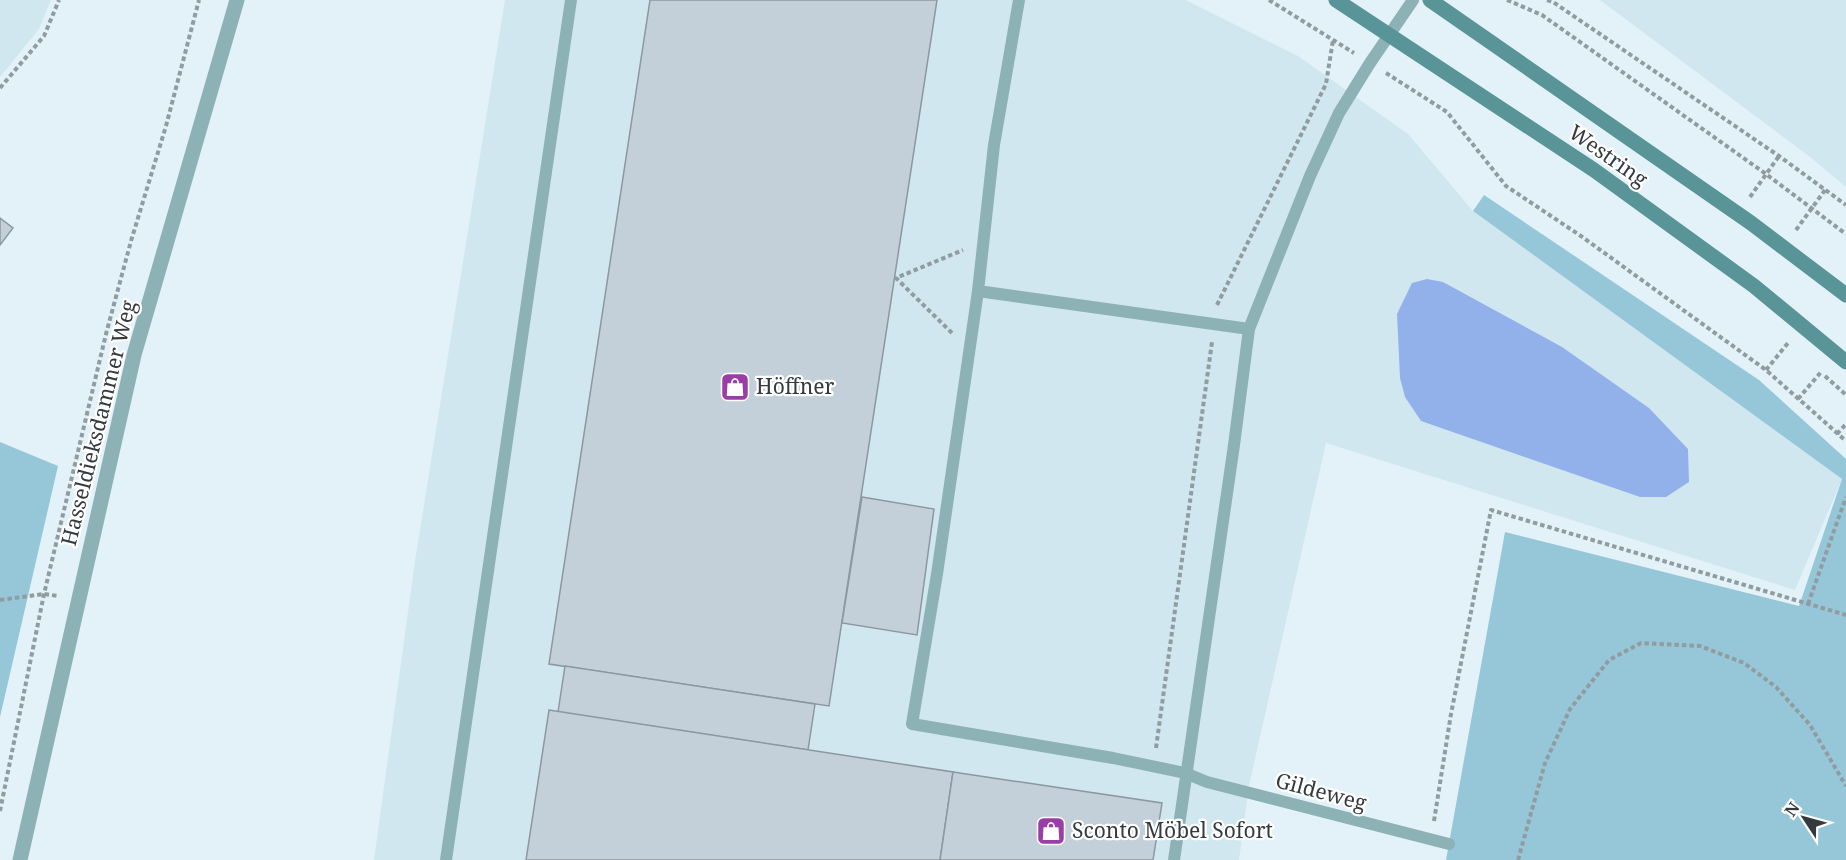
<svg xmlns="http://www.w3.org/2000/svg" width="1846" height="860" viewBox="0 0 1846 860" font-family="'Noto Serif',serif">
<rect width="100%" height="100%" fill="#e2f2f8"/>
<g fill="#d0e7f0">
<polygon points="0,0 51,0 39,29 0,77"/>
<polygon points="505,0 1186,0 1298,56 1408,134 1473,211 1842,479 1795,590 1326,443 1249,786 1239,860 374,860 415,561"/>
<polygon points="1600,0 1846,0 1846,187 1814,160"/>
</g>
<g fill="#96c7d9">
<polygon points="1484,195 1759,380 1846,459 1846,860 1446,860 1505,532 1799,606 1842,479 1473,211"/>
<polygon points="0,442 58,466 0,717"/>
</g>
<polygon fill="#92b1eb" points="1427,279 1443,282 1562,347 1649,408 1688,449 1689,482 1666,497 1640,497 1421,421 1405,397 1400,378 1397,314 1412,283"/>
<g fill="#c4d0d9" stroke="#8c97a0" stroke-width="1.5">
<polygon points="650,0 937,0 829,706 549,664"/>
<polygon points="0,218 13,228 0,245"/>
<polygon points="862,497 934,509 917,635 842,623"/>
<polygon points="565,666 815,704 808,750 558,712"/>
<polygon points="549,710 953,772 940,860 526,860"/>
<polygon points="953,772 1162,803 1153,860 940,860"/>
</g>
<g fill="none" stroke-linecap="round" stroke-linejoin="round">
<g stroke="#919ca1" stroke-width="4" stroke-dasharray="4.5 3" stroke-linecap="butt">
<polyline points="1269,0 1354,53"/>
<polyline points="1507,0 1542,15 1766,174 1846,234"/>
<polyline points="1547,0 1553,2 1779,156 1846,205"/>
<polyline points="1386,73 1447,112 1506,186 1581,236 1766,370 1846,441"/>
<polyline points="0,88 44,36 59,0"/>
<polyline points="1750,197 1779,156"/>
<polyline points="1796,230 1825,190"/>
<polyline points="1217,305 1326,84 1333,40"/>
<polyline points="952,333 896,278 963,250"/>
<polyline points="1766,370 1788,343"/>
<polyline points="1825,376 1846,395"/>
<polyline points="1798,399 1821,372"/>
<polyline points="1837,434 1846,424"/>
<polyline points="0,600 44,594 58,596"/>
<polyline points="1808,604 1846,497"/>
<polyline points="1156,748 1212,342"/>
<polyline points="0,811 44,594 106,334 131,241 166,126 199,0"/>
<polyline points="1434,821 1451,714 1491,510 1846,615"/>
<polyline points="1518,860 1545,763 1570,709 1609,660 1641,643 1700,646 1744,663 1776,687 1810,725 1846,786"/>
</g>
<g stroke="#8cb2b5" stroke-width="12">
<polyline points="1019,0 994,145 978,291 1249,329"/>
<polyline points="978,291 937,574 912,724 1113,758 1185,773 1207,782 1449,844"/>
<polyline points="446,860 571,0"/>
<polyline points="1174,860 1234,445 1249,329 1310,176 1339,113 1370,63 1413,0"/>
</g>
<polyline stroke="#8cb2b5" stroke-width="15" points="20,860 134,355 237,0"/>
<g stroke="#599499" stroke-width="15">
<polyline points="1336,0 1594,170 1754,286 1846,362"/>
<polyline points="1430,0 1751,223 1846,295"/>
</g>
</g>
<defs>
<g id="shop-square" transform="scale(1.5)"><rect x="-9" y="-9" width="18" height="18" rx="4" fill="#9a3da7" stroke="#fff"/><path d="M-5-2.5h2.3a2.7 3.5 0 0 1 5.4 0H5L5.5 6h-11ZM-1.5-2.5h3a1.5 2.3 0 0 0-3 0Z" fill="#fff"/></g>
</defs>
<g fill-rule="evenodd">
<use href="#shop-square" x="735" y="387"/>
<use href="#shop-square" x="1051" y="831"/>
</g>
<g text-anchor="middle" stroke-width="4.5" stroke-linejoin="round" paint-order="stroke">
<g font-size="21" fill="#343a3d" stroke="#fff">
<text transform="translate(1608 156) rotate(35)" y="7">Westring</text>
<text transform="translate(99 423) rotate(-76)" y="7">Hasseldieksdammer Weg</text>
<text transform="translate(1321 792) rotate(15)" y="7">Gildeweg</text>
</g>
<g font-size="21" fill="#343a3d" stroke="#fff" text-anchor="start">
<text x="756" y="394">Höffner</text>
<text x="1072" y="838">Sconto Möbel Sofort</text>
</g>
</g>
<g transform="translate(1804 818) rotate(306)" stroke="#ffffff" stroke-width="4.5" paint-order="stroke">
<path d="M0-4.5L10 22L0 15L-10 22Z" fill="#343a3d"/>
<text y="-9" font-size="16" font-weight="bold" text-anchor="middle" fill="#343a3d">N</text>
</g>
</svg>
